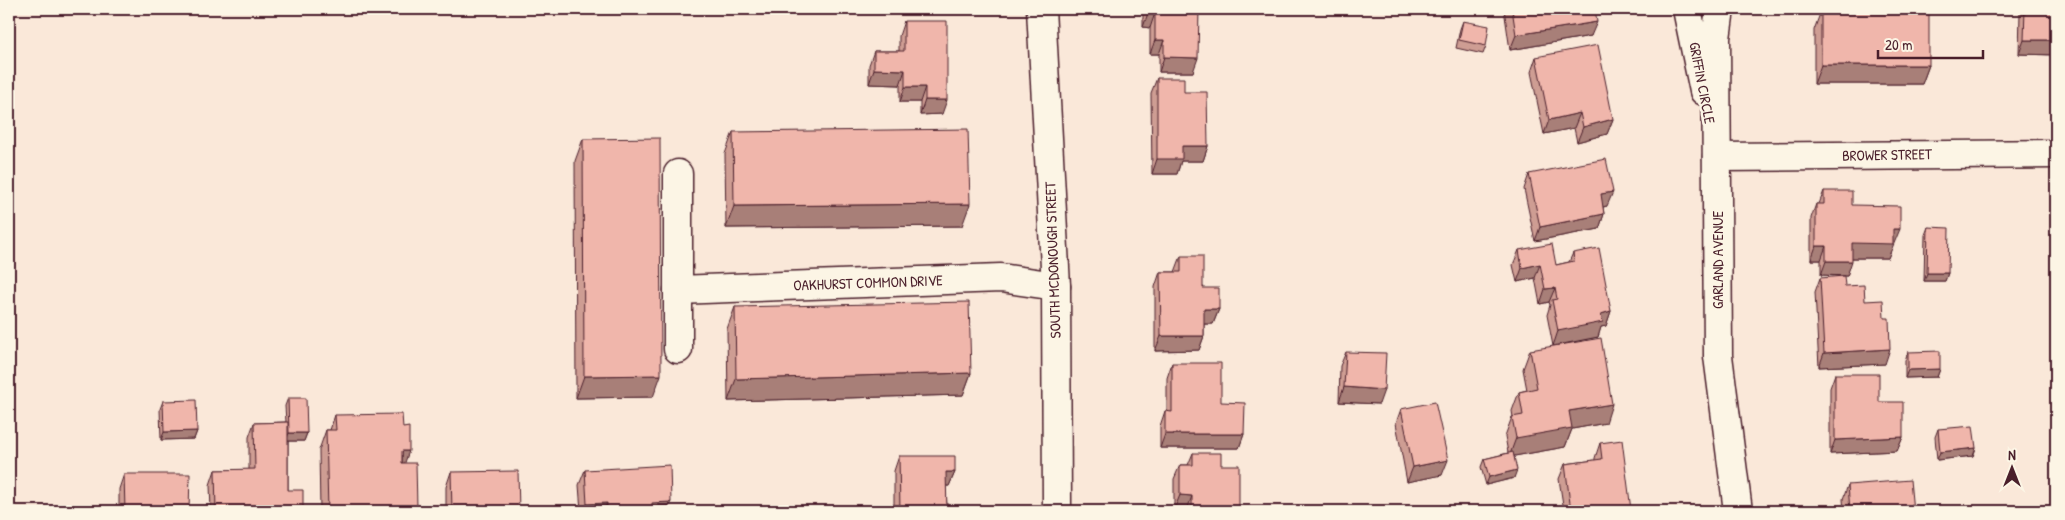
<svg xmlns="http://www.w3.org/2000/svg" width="2065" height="520" viewBox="0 0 2065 520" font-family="'Patrick Hand',sans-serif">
<rect width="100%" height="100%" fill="#fae8d9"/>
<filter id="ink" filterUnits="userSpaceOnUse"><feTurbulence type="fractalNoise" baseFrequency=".02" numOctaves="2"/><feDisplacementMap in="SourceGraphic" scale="10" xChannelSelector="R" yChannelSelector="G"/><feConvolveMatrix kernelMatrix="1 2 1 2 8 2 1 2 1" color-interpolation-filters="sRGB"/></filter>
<g filter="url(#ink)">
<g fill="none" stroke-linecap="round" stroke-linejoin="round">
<g stroke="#4a1f2b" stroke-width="31">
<g id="street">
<polyline points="1687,9 1704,91"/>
<polyline points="1720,9 1716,38 1718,356 1738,511"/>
<polyline points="1717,157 2056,154"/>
<polyline points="678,174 678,349"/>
<polyline points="678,290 1001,278 1056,286"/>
</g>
</g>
<g stroke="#4a1f2b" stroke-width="31">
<polyline id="secondary" points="1041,9 1056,286 1057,511"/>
</g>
<use href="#street" stroke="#fcf5e5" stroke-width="28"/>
<use href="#secondary" stroke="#fcf5e5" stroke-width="28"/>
</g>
<g fill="#ce9d93" stroke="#4a1f2b">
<polygon points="1145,9 1199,9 1193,72 1159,72 1159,54 1150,54 1150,28 1143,27 1143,14"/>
<polygon points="1504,9 1595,9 1591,36 1510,50"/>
<polygon points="2021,9 2056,9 2056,55 2019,54 2020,12"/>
<polygon points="1821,11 1929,65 1922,84 1814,84 1814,30"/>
<polygon points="904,21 942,114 920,115 920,102 900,102 900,85 869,84 869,65 874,51 899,51 899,36"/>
<polygon points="1463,21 1486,46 1483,54 1456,48 1460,29"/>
<polygon points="1536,57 1613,119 1607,134 1577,142 1574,128 1544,134 1531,72"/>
<polygon points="1157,78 1184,92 1208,146 1203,161 1181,161 1177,174 1152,174 1151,93"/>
<polygon points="733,132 962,226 726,228 725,154"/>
<polygon points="583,139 653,397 576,398 575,161"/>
<polygon points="1529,174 1607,206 1603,207 1604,214 1599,229 1535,241 1524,189"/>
<polygon points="1824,191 1852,205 1894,244 1893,244 1888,258 1852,258 1847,276 1821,275 1821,260 1811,260 1811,218 1816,204 1819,204"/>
<polygon points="1928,227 1948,273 1945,281 1924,281 1925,235"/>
<polygon points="1519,250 1556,265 1569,262 1573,253 1611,311 1606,326 1601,327 1598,337 1553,346 1547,315 1550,305 1549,302 1540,304 1535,278 1517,282 1513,265"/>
<polygon points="1181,256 1219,309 1213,324 1204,324 1204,336 1199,350 1155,351 1155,287 1160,272 1175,272"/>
<polygon points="1820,278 1845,286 1865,301 1885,364 1819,367 1815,292"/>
<polygon points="735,307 971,373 963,395 728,401 727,329"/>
<polygon points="1530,350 1606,423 1572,429 1565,447 1514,456 1514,478 1486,485 1481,467 1484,459 1508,453 1505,436 1512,417 1513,417 1512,411 1519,392 1527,390 1523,369"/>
<polygon points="1346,352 1379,404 1339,402 1340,366"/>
<polygon points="1908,352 1940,369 1937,377 1905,378 1905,360"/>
<polygon points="1172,363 1221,402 1244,434 1239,448 1160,448 1160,426 1165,411 1167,411 1167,378"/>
<polygon points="1835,374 1879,402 1903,437 1897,451 1830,454 1830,388"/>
<polygon points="288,398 307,433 304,441 288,441 288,490 303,511 211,511 210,485 215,470 249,470 249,437 254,423 286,422 285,406"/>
<polygon points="163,401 197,431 194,439 161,440 160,409"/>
<polygon points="1401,409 1442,475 1407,482 1396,423"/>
<polygon points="335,415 405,463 417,508 416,511 320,511 319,450 326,430 330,430"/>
<polygon points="1938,429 1976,448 1973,456 1937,460 1935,437"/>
<polygon points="1600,443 1631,511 1564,511 1559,479 1565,464 1595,460 1595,458"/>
<polygon points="1193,453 1221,465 1239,511 1187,511 1187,510 1174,510 1174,479 1180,465 1188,465"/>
<polygon points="899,456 955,472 949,486 946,486 947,511 894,511 894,471"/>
<polygon points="585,470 667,511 581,511 579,485"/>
<polygon points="451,472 519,511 446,511 446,487"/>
<polygon points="124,474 189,511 119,511 119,489"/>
<polygon points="1848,485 1913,511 1844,511 1843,499"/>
</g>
<g fill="#a87f78" stroke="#4a1f2b">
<polygon points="1148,13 1155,13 1150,28 1143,27"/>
<polygon points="1597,22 1591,36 1510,50 1516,35"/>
<polygon points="1155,40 1164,40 1159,54 1150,54"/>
<polygon points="2024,40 2056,40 2056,55 2019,54"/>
<polygon points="1164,57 1198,58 1193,72 1159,72"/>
<polygon points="1821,65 1929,65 1922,84 1814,84"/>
<polygon points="874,69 905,70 900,85 869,84"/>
<polygon points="905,87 925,87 920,102 900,102"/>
<polygon points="925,100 947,100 942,114 920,115"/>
<polygon points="1580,113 1574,128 1544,134 1549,120"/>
<polygon points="1613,119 1607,134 1577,142 1583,127"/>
<polygon points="1182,146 1208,146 1203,161 1181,161 1177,174 1152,174 1157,159"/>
<polygon points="1613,192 1607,206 1595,209 1601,194"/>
<polygon points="970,204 962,226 726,228 734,206"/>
<polygon points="1604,214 1599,229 1535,241 1540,227"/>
<polygon points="1893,229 1900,229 1888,258 1847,258 1852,243"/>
<polygon points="1816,246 1826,246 1821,260 1811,260"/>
<polygon points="1826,261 1852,261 1847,276 1821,275"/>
<polygon points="1540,264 1535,278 1517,282 1522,268"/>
<polygon points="1927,273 1948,273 1945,281 1924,281"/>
<polygon points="1555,288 1549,302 1540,304 1545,289"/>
<polygon points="1204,309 1219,309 1213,324 1199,324"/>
<polygon points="1611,311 1606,326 1601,327 1598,337 1553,346 1558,331 1601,314"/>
<polygon points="1161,336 1204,336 1199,350 1155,351"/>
<polygon points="1890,349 1885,364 1819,367 1824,353"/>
<polygon points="1940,369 1937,377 1905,378 1908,370"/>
<polygon points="971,373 963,395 728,401 736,379"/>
<polygon points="661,375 653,397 576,398 584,376"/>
<polygon points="1344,387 1384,390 1379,404 1339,402"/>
<polygon points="1612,404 1606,423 1572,429 1565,447 1509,457 1516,438 1569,411"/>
<polygon points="197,431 194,439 161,440 164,432"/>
<polygon points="289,433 307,433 304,441 286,441"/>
<polygon points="1165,434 1244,434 1239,448 1160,448"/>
<polygon points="1903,437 1897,451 1830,454 1835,440"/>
<polygon points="1976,448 1973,456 1937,460 1940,452"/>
<polygon points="402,451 409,451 402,471"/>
<polygon points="1448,460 1442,475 1407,482 1413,467"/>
<polygon points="1517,470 1514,478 1486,485 1489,477"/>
<polygon points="946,472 955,472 949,486 941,486"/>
<polygon points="1180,495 1192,496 1187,510 1174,510"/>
<polygon points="671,502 667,511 649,511 652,503"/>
<polygon points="607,503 604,511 584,511 587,504"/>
<polygon points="417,508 416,511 384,511 385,509"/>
</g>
<g fill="#f0b6ab" stroke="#4a1f2b">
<polygon points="1148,9 1199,9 1198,58 1164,57 1164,40 1155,40 1155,13 1148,13"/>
<polygon points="1512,9 1595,9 1597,22 1516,35"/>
<polygon points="2025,9 2056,9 2056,40 2024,40"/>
<rect x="1821" y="11" width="108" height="54"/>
<polygon points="904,21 947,21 947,100 925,100 925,87 905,87 905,70 874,69 874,51 904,51"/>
<polygon points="1463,21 1489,26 1486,46 1459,40"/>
<polygon points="1598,45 1613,119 1583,127 1580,113 1549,120 1536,57"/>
<polygon points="1157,78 1184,78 1184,92 1207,92 1208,146 1182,146 1182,159 1157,159"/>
<polygon points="968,129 970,204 734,206 733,132"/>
<polygon points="660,138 661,375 584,376 583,139"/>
<polygon points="1606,159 1613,192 1601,194 1604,214 1540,227 1529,174"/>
<polygon points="1824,191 1852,191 1852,205 1900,206 1900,229 1893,229 1893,244 1852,243 1852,261 1826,261 1826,246 1816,246 1816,204 1824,204"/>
<polygon points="1928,227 1949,228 1948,273 1927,273"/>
<polygon points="1552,244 1556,265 1574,261 1573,253 1599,248 1611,311 1601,314 1603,322 1558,331 1552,300 1557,299 1555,288 1545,289 1540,264 1522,268 1519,250"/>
<polygon points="1181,256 1203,256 1203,288 1219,288 1219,309 1204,309 1204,336 1161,336 1160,272 1181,272"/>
<polygon points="1844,276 1845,286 1864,285 1865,301 1883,300 1884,318 1889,318 1890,349 1824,353 1820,278"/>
<polygon points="969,302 971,373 736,379 735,307"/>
<polygon points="1601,338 1612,404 1569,411 1572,428 1516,438 1512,417 1523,415 1519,392 1537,388 1530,350"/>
<polygon points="1940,351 1940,369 1908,370 1908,352"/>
<polygon points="1346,352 1386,353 1384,390 1344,387"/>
<polygon points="1172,363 1221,363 1221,402 1245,403 1244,434 1165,434 1165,411 1172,412"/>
<polygon points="1835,374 1879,374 1879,402 1903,402 1903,437 1835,440"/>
<polygon points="288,398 306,398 307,433 289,433"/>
<polygon points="196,400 197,431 164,432 163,401"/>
<polygon points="1435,402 1448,460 1413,467 1401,409"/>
<polygon points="402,414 403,428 409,427 409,451 402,451 402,463 416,463 417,508 385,509 385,511 328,511 326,430 336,430 335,415"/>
<polygon points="288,422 288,490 303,490 303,511 216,511 215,470 255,469 254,423"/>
<polygon points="1973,426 1976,448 1940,452 1938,429"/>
<polygon points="1622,440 1631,510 1625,511 1571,511 1565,464 1602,459 1600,443"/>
<polygon points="1513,452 1517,470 1489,477 1484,459"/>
<polygon points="1193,453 1221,453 1221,465 1239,465 1239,511 1192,511 1192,496 1180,495 1180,465 1193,465"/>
<polygon points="899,456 955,456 955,472 946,472 947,511 900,511"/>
<polygon points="670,465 671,502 652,503 652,511 607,511 607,503 587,504 585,470"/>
<polygon points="518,471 519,511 452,511 451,472"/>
<polygon points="124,474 190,474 189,511 125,511"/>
<polygon points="1910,480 1913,511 1850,511 1848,485"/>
</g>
</g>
<g text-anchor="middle" stroke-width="5" stroke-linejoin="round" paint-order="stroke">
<g font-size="15" fill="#4a1f2b" stroke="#fcf5e5">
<text transform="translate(1702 83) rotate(79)" y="5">GRIFFIN CIRCLE</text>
<text transform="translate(1887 155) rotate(-1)" y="5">BROWER STREET</text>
<text transform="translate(1053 260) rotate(-92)" y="5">SOUTH MCDONOUGH STREET</text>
<text transform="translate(1718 260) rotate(-90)" y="5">GARLAND AVENUE</text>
<text transform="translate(868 283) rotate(-2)" y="5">OAKHURST COMMON DRIVE</text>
</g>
</g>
<rect width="2065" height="520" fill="none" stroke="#fcf5e5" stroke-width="30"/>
<rect x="15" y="15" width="2035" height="490" fill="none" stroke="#4a1f2b" stroke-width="2" filter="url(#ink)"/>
<g transform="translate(2012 468)" stroke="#fcf5e5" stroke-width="4" paint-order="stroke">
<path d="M0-4L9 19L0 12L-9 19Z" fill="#4a1f2b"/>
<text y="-8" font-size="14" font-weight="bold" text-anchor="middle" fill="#4a1f2b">N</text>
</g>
<path d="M1878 50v8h105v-8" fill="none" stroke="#4a1f2b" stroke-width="2.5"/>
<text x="1885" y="50" font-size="15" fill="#4a1f2b" stroke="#fcf5e5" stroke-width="4" paint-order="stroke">20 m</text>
</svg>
